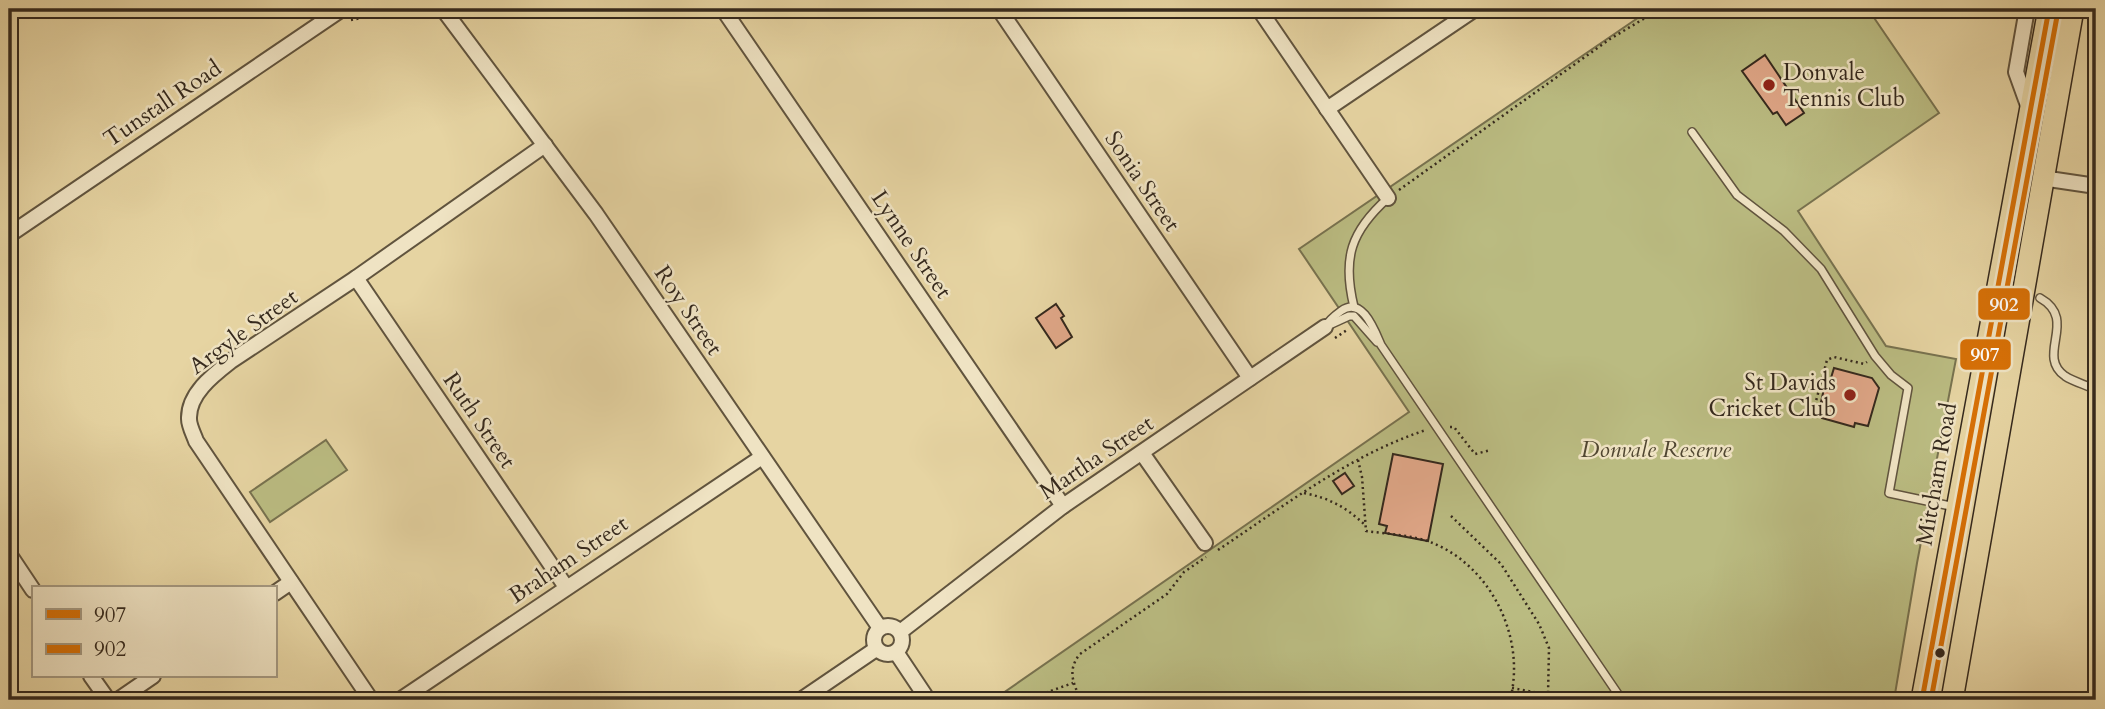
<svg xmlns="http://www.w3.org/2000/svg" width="2105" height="709" viewBox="0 0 2105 709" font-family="Cardo,serif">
<rect width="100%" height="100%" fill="#e6d4a2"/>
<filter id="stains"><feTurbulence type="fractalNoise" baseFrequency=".00286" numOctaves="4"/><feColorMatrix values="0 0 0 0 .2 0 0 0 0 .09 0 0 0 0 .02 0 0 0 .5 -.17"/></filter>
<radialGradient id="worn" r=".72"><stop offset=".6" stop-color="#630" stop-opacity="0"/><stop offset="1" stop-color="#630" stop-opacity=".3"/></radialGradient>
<g fill="#babb81" stroke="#78724f" stroke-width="2">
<polygon points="1651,9 1868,9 1939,113 1798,211 1886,346 1956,359 1917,563 1894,700 1056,700 1053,697 1049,700 993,700 1409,412 1299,249"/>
<polygon points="326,440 347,470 270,522 250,492"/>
</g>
<g fill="#dfa687" stroke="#35291d" stroke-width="2">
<polygon points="1765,55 1804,113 1786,125 1777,112 1773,114 1742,71"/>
<polygon points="1056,304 1064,316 1061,318 1072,337 1056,348 1036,318"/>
<polygon points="1834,368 1872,378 1879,388 1868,426 1855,423 1854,427 1822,418 1826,403 1821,402 1826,380 1830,381"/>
<polygon points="1393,454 1443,464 1428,541 1385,533 1387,526 1379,524"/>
<polygon points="1345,473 1354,486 1342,494 1333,481"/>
</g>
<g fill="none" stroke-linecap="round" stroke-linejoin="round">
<g stroke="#61543e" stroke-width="10">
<g id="service">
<polyline points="1692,132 1737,195 1784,231 1821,269 1875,356 1891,375 1908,388 1889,493 1955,507"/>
<path d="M2040,298C2079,320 2035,355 2065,376C2074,382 2087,385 2096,390"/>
<path d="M1354,307C1342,258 1351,231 1388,198"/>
<path d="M1325,327C1329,320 1334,316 1341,311C1362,296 1374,329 1381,345L1622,700"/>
<polyline points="1325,327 1349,316 1354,316 1377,342"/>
</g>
</g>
<g stroke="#61543e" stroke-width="18">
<g id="minor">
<polyline points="443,9 596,214 880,628"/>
<polyline points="723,9 1063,506"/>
<polyline points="999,9 1250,378"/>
<polyline points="1259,9 1388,198"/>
<polyline points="2027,9 2016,72 2029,108"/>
<polyline points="1327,109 1475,9"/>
<polyline points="2042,178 2096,186"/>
<polyline points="9,235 342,9"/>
<polyline points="356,278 566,587"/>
<polyline points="1142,453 1205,543"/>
<polyline points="9,554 33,590"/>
<polyline points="275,593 291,582"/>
<circle cx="888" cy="640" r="14"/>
<polyline points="900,632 1063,506 1325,327"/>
<polyline points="896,652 928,700"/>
<polyline points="91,676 108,700"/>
<polyline points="118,700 153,676"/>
<path d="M371,700L196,441C194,435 189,426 189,419C188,394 213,375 231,361L356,278L545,145"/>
<polyline points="400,700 762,457"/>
<polyline points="801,700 876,649"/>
</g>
</g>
<g stroke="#35291d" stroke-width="24">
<g id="primary">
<polyline points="1922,700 2049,9"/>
<polyline points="1952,700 2073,9"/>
</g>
</g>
<g stroke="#35291d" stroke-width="2.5" stroke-dasharray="2 3.5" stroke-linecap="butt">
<polyline points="351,20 361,18 376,9"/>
<polyline points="1399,190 1610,39 1660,9"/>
<polyline points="1335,338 1347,330"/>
<polyline points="1812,416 1827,360 1834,357 1864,364 1867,362"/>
<polyline points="1450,427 1454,427 1475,454 1491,450"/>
<path d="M1358,460L1362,477L1366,531C1388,534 1415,535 1435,544C1493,569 1526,640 1510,700"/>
<path d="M1304,493C1329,498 1346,507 1365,525"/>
<polyline points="1451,516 1501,564 1539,624 1549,648 1548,695"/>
<path d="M1218,550C1284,506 1350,455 1426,430"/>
<polyline points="1512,688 1577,700"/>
<polyline points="1025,700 1073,683"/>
<path d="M1081,700C1073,683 1067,670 1080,654L1167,594L1184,572L1206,557"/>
</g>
<use href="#service" stroke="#efe3c3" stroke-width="7"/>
<use href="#minor" stroke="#efe3c3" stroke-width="14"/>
<use href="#primary" stroke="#e6d4a2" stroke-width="21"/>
<g stroke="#efe3c3" stroke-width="10">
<polyline id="bus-1" points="1922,700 2049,9"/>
</g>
<g stroke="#efe3c3" stroke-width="10">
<polyline id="bus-2" points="1931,700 2058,11"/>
</g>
<use href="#bus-1" stroke="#d77006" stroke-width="5"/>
<use href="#bus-2" stroke="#d77006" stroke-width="5"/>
</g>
<g fill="#8f2418" stroke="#efe3c3" stroke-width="2.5">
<circle cx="1769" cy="85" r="7"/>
<circle cx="1850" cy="395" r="7"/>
</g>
<circle fill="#35291d" stroke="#efe3c3" stroke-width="2.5" cx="1940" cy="653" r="6"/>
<g text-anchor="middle" stroke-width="5" stroke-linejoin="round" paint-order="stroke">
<g font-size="23" fill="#35291d" stroke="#efe3c3" text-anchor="start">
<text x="1783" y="80">Donvale<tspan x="1783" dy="26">Tennis Club</tspan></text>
<text x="1836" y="390" text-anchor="end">St Davids<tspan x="1836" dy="26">Cricket Club</tspan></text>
</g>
<g font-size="23" fill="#35291d" stroke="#efe3c3">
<text transform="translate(162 103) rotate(-34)" y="8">Tunstall Road</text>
<text transform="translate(1143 181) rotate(56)" y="8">Sonia Street</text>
<text transform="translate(912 244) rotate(56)" y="8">Lynne Street</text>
<text transform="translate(689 310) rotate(56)" y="8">Roy Street</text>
<text transform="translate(243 331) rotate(-36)" y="8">Argyle Street</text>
<text transform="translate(480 420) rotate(56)" y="8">Ruth Street</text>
<text transform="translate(1096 457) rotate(-34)" y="8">Martha Street</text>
<text transform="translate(1936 474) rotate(-80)" y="8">Mitcham Road</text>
<text transform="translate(568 559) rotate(-34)" y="8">Braham Street</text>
</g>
<g font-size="23" font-style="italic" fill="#504631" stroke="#efe3c3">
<text x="1656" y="457">Donvale Reserve</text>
</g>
</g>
<g stroke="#efe3c3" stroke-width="2.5">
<rect x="1977" y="287" width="54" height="34" rx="7" fill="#d77006"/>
<rect x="1959" y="338" width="53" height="33" rx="7" fill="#d77006"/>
</g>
<g font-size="19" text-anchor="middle" font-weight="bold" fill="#fff">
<text x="2004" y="311">902</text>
<text x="1985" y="361">907</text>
</g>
<rect width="2105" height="709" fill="none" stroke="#e6d4a2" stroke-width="35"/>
<rect x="10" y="10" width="2084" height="688" fill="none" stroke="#35291d" stroke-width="3.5"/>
<rect x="18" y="18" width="2070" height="674" fill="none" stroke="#35291d" stroke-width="2"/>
<rect x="32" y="586" width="245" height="91" fill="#efe3c3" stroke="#a59981" stroke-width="2"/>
<rect x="46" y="609" width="35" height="10" fill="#d77006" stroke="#a59981" stroke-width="2"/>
<text x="94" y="622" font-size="21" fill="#35291d">907</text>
<rect x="46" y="644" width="35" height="10" fill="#d77006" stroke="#a59981" stroke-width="2"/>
<text x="94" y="656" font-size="21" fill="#35291d">902</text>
<rect width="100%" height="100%" filter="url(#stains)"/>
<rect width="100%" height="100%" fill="url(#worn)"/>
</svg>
